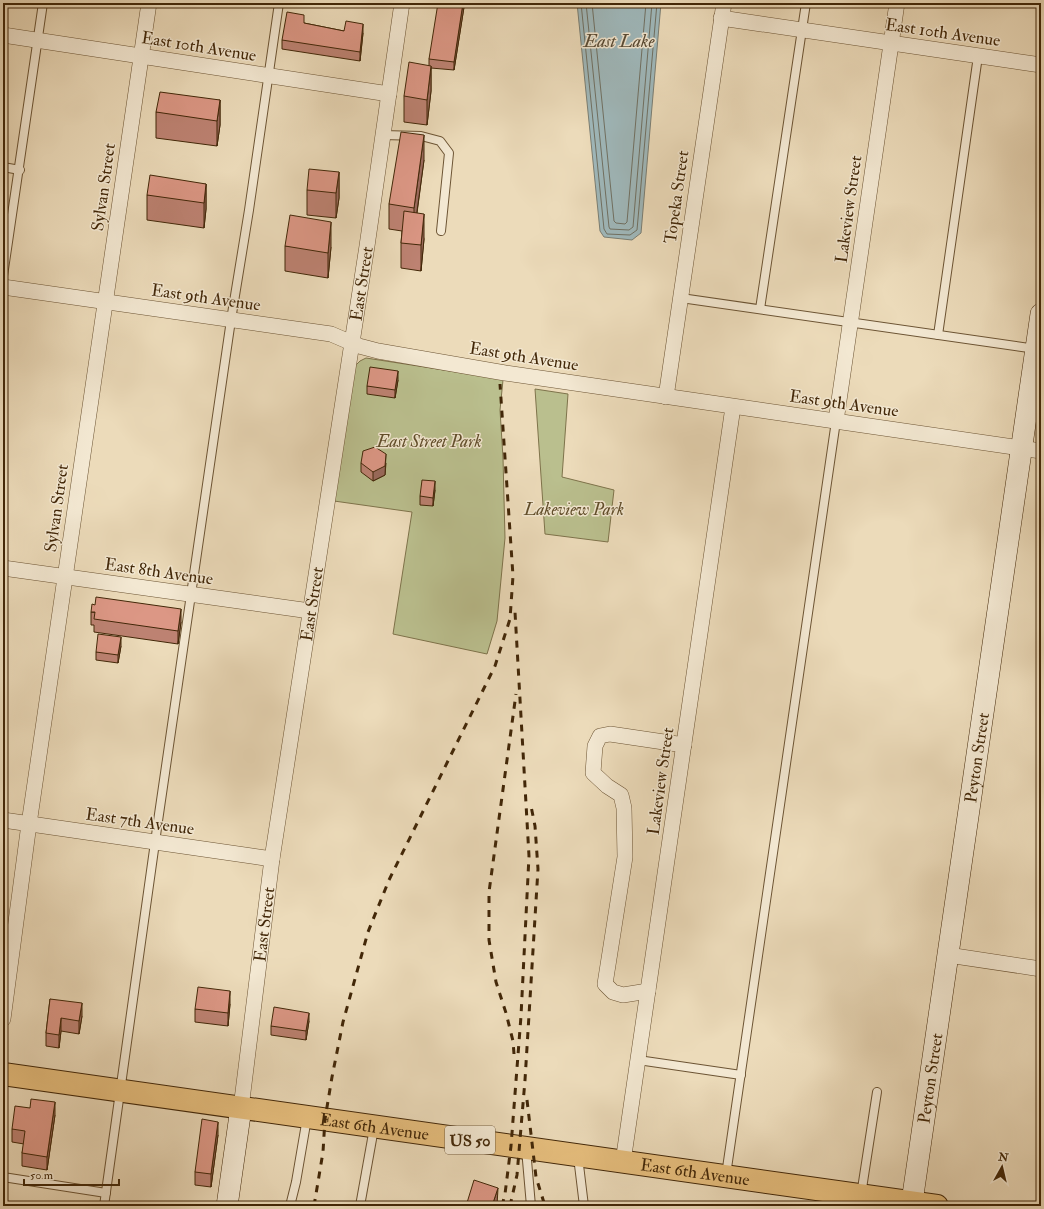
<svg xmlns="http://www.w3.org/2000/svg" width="1044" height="1209" viewBox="0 0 1044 1209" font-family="'IM FELL Double Pica',serif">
<rect width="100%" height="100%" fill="#ecdbba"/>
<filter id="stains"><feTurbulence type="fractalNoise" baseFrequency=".005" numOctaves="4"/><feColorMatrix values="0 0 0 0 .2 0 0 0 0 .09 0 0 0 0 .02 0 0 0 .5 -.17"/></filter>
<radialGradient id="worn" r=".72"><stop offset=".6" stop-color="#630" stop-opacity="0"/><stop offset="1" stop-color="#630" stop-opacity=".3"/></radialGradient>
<g fill="#babf8e" stroke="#7e734b">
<polygon points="366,358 496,378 503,380 500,410 503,458 505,538 497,621 487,654 393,634 412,512 334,501 355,366 360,361"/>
<polygon points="535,389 568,394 562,477 614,490 608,542 545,534"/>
</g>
<polygon fill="#9fb8bb" stroke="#7a7e73" points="577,3 661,3 641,233 632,240 604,237 600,231"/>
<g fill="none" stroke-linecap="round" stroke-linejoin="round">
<g stroke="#707062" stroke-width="1">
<polyline points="581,3 604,229 607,234 630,235 637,230 657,3"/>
<polyline points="586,3 609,227 610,229 629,230 633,227 652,3"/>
<polyline points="592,3 614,221 616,223 625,224 627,222 646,3"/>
</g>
<g stroke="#6c5434" stroke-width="10">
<g id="lane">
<polyline points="383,135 421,136 440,141 449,153 441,231"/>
<polyline points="3,167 20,170"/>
<polyline points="3,276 43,3"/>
<polyline points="681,298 1036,349"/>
<polyline points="760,309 806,3"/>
<polyline points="938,335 978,56"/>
<polyline points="638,1060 741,1075"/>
<polyline points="526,1149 531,1206"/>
<polyline points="575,1157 579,1165 584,1206"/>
<polyline points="726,1175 836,421"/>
<polyline points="3,1177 106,1193"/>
<polyline points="861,1195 877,1092"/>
<polyline points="104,1206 158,821 231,320 249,210 279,3"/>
<polyline points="290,1206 296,1182 307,1118"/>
<polyline points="360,1206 374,1128"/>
</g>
</g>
<g stroke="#6c5434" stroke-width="16">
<g id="street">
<polyline points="721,18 1041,65"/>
<polyline points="3,35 389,94"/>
<polyline points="3,287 331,334 359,346 378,351 505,373 1041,451"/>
<polyline points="666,397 724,3"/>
<polyline points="836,421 897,3"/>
<polyline points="3,568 310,611"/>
<polyline points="3,820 272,859"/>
<polyline points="948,955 1041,969"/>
<polyline points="648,991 623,995 613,992 605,984 625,857 624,808 621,795 607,786 593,773 595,746 600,736 610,734 684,745"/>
<polyline points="3,1019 29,824 149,3"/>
<path id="s1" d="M241,1108L272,859L367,246L402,3"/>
<polyline points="623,1162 733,407"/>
</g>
</g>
<g stroke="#422708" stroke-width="22">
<g id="secondary">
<path id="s2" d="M912,1202L1041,314"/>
<polyline points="227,1206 241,1108"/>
</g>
</g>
<g stroke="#422708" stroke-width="24">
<g id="primary">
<path id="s3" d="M3,1074L937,1206"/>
</g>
</g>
<use href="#lane" stroke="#f3e8d2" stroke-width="8"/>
<use href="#street" stroke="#f3e8d2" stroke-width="15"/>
<use href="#secondary" stroke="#f3e8d2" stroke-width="21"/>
<use href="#primary" stroke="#e6be7d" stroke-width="22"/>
<g stroke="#422708" stroke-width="3" stroke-dasharray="7 7" stroke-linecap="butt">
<polyline points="514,1054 513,1041 506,1013 496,982 489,940 489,892 516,694"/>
<polyline points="527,1100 536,1177 545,1206"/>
<polyline points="314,1206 323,1152 325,1119 332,1077 343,1022 368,932 389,880 495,666 510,619 513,576 500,384"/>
<polyline points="502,1206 505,1194 511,1146 521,1016 529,856 515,612"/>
<polyline points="510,1206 517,1175 525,1080 538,869 535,826 531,806"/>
</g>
</g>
<g fill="#bd8272" stroke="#422708">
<polygon points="351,3 369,3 368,6"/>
<polygon points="464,3 464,7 454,70 431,68 431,91 427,125 404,122 404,96 429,66 429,59"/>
<polygon points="304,23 344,31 363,33 360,61 282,49 282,40"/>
<polygon points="220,100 220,125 217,146 156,138 156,112"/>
<polygon points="424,160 417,213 424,239 421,271 401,268 401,243 402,231 389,229 389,204"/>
<polygon points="339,172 339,198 336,218 307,215 307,190"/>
<polygon points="206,184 206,209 204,228 147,220 147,195"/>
<polygon points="285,246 331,247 328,278 285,271"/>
<polygon points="398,380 395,398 367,394 367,386"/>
<polygon points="361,463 386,463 385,475 373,481 361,472"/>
<polygon points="435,490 433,506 420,505 420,496"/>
<polygon points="91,612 181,622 178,644 94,632 94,625 91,625"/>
<polygon points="121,646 118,663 96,660 96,652"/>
<polygon points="50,999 82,1016 79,1034 61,1031 59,1048 46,1046 46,1033"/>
<polygon points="230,1004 228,1026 195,1022 195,1009"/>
<polygon points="309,1021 306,1040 271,1035 271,1026"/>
<polygon points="55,1115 47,1170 22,1166 22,1153 24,1144 12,1142 12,1129"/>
<polygon points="218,1135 211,1187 195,1185 195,1172"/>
</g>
<g fill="#9a6a5d" stroke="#422708">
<polygon points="463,3 464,3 464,7 454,70 454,62"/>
<polygon points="363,24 363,33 360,61 360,52"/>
<polygon points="431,66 431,91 427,125 427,100"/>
<polygon points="220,100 220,125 217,146 217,121"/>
<polygon points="424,135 424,160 414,233 414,208"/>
<polygon points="339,172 339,198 336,218 336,193"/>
<polygon points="206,184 206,209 204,228 204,203"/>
<polygon points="424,214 424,239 421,271 421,245"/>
<polygon points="331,222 331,247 328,278 328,253"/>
<polygon points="398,371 398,380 395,398 395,390"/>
<polygon points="386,454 385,475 373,481 373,472"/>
<polygon points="435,481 435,490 433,506 433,498"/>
<polygon points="181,609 181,622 178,644 178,631"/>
<polygon points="121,637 121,646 118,663 118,655"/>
<polygon points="230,991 230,1004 228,1026 228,1013"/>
<polygon points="82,1003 82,1016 79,1034 79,1021"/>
<polygon points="309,1013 309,1021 306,1040 306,1031"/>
<polygon points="61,1018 61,1031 59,1048 59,1035"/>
<polygon points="55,1102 55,1115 47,1170 47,1157"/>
<polygon points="218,1122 218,1135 211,1187 211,1174"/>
<polygon points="498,1188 497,1206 492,1206"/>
</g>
<g fill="#dc9785" stroke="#422708">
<polygon points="438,3 463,3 454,62 429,59"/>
<polygon points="287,12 304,15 304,23 344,31 346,21 363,24 360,52 282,40"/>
<polygon points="409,62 431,66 427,100 404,96"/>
<polygon points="160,92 220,100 217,121 156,112"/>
<polygon points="401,132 424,135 414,208 389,204"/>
<polygon points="309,169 339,172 336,193 307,190"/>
<polygon points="150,175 206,184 204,203 147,195"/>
<polygon points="404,211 424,214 421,245 401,243"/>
<polygon points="290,215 331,222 328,253 285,246"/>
<polygon points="370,367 398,371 395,390 367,386"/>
<polygon points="375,447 386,454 385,466 373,472 361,463 363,451"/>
<polygon points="422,480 435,481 433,498 420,496"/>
<polygon points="96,597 181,609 178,631 94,619 95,612 91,612 92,604 95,605"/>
<polygon points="98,634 121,637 118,655 96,652"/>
<polygon points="198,987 230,991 228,1013 195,1009"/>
<polygon points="50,999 82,1003 79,1021 61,1018 59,1035 46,1033"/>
<polygon points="274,1007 309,1013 306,1031 271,1026"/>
<polygon points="31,1099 55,1102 47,1157 22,1153 25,1131 12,1129 15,1106 30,1108"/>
<polygon points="202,1119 218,1122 211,1174 195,1172"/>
<polygon points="474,1180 498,1188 492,1206 466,1206"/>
</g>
<g text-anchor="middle" stroke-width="3" stroke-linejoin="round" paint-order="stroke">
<rect fill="#f3e8d2" stroke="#776145" stroke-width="1" x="445" y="1126" width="50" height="28" rx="3"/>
<g font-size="16" font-weight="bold" fill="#422708">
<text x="470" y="1146">US 50</text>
</g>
<g font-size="17" fill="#422708" stroke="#f3e8d2">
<text transform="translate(943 32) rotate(8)" y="6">East 10th Avenue</text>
<text transform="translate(199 46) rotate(9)" y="6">East 10th Avenue</text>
<text transform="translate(103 187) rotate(-82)" y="6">Sylvan Street</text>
<text transform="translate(676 197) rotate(-82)" y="6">Topeka Street</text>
<text transform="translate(848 209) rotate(-82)" y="6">Lakeview Street</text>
<text dy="6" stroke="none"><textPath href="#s1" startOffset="833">East Street</textPath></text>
<text transform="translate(206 297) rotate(8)" y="6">East 9th Avenue</text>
<text transform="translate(524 356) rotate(9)" y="6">East 9th Avenue</text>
<text transform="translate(844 403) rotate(8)" y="6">East 9th Avenue</text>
<text transform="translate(56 508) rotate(-82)" y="6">Sylvan Street</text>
<text transform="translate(159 571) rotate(8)" y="6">East 8th Avenue</text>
<text dy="6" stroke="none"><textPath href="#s1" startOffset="509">East Street</textPath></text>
<text dy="6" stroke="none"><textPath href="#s2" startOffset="449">Peyton Street</textPath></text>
<text transform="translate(660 781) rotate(-82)" y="6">Lakeview Street</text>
<text transform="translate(140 821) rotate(8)" y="6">East 7th Avenue</text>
<text dy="6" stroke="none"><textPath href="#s1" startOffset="185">East Street</textPath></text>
<text dy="6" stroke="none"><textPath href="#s2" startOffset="125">Peyton Street</textPath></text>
<text dy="6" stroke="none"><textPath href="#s3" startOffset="375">East 6th Avenue</textPath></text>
<text dy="6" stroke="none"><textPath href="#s3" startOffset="699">East 6th Avenue</textPath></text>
</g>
<g font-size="17" font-style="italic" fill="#604d2a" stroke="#f3e8d2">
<text x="429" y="447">East Street Park</text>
<text x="574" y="515">Lakeview Park</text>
</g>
<g font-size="18" font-style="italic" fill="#594b35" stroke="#f3e8d2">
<text x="619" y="47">East Lake</text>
</g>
</g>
<rect width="1044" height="1209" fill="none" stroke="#ecdbba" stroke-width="16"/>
<rect x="4" y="4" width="1036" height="1201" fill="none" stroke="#422708" stroke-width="2"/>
<rect x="8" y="8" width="1028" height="1193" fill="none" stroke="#422708"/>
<g transform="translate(1002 1167) rotate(8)" stroke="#f3e8d2" stroke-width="3" paint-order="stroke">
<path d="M0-3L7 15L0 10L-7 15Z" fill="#422708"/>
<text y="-6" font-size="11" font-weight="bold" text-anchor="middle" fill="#422708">N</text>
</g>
<path d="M24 1179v6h95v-6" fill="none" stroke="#422708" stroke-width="2"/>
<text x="30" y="1179" font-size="12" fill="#422708" stroke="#f3e8d2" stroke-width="3" paint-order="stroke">50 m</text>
<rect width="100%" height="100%" filter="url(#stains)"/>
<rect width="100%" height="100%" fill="url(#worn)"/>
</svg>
